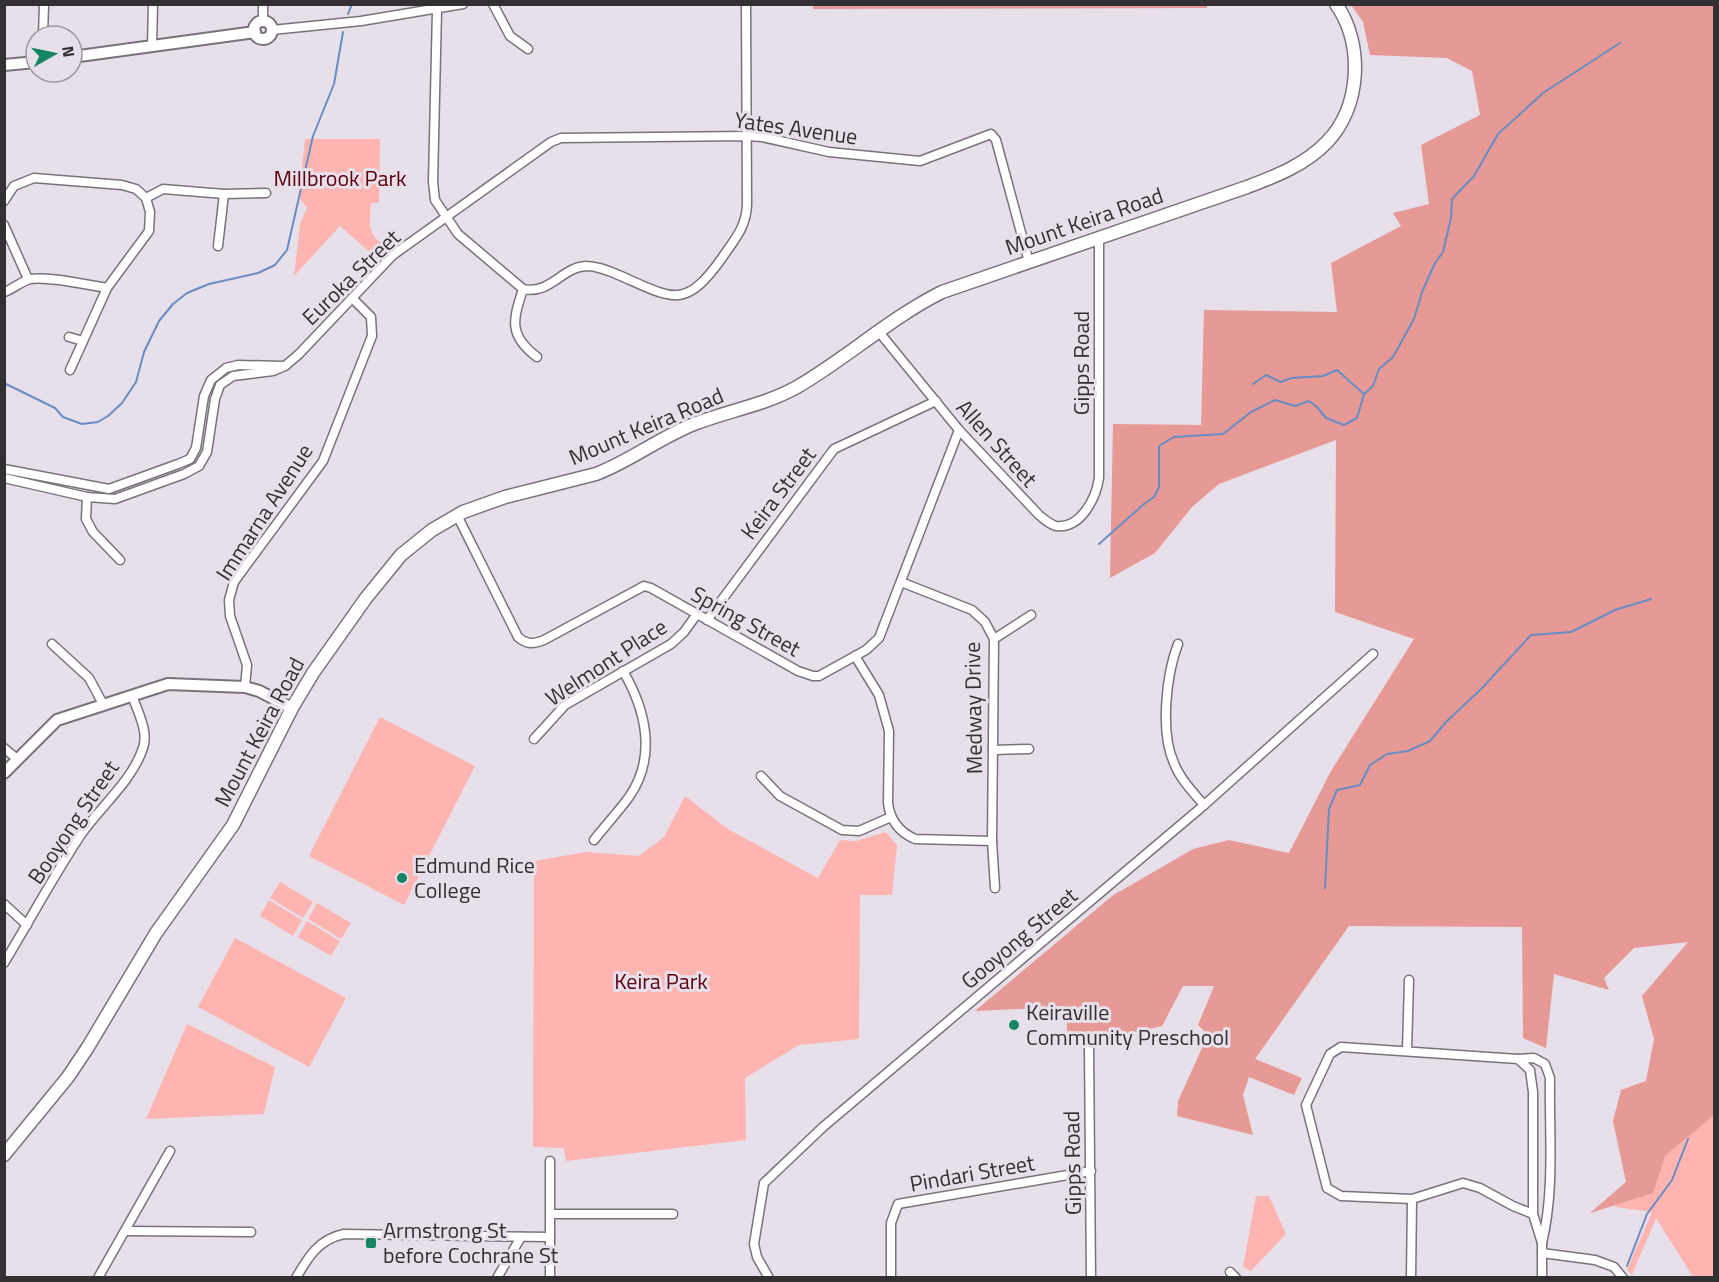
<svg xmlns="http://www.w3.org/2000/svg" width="1719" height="1282" viewBox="0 0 1719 1282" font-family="'Titillium Web',sans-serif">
<rect width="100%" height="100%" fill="#e7dfe9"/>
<g fill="#feb5b2">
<path d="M305,139H380L379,203H371C370,222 366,235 385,245L374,256L340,226L294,276L300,224L307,208L299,197Z"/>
<polygon points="380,717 475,766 404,905 309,856"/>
<polygon points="685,796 728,829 818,878 840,840 856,841 886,832 897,845 892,895 860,895 859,1039 799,1045 745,1078 746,1140 566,1161 564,1148 533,1147 534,861 586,852 639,856 664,837"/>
<polygon points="280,882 313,902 303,918 270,898"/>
<polygon points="269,900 302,920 293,936 260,916"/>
<polygon points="317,903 351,923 341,939 308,919"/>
<polygon points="307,921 340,941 331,956 298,937"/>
<polygon points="235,938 346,998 309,1067 198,1007"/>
<polygon points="1714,992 1714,1277 1693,1277 1656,1218 1632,1275 1627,1270 1652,1212 1615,1207 1657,1106"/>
<polygon points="187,1024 275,1067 264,1114 146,1119"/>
<polygon points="1256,1196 1269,1196 1286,1234 1251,1271 1243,1267"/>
</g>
<g fill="#e69995">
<polygon points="813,5 1207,4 1207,8 813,9"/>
<polygon points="1351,5 1714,5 1714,1115 1665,1156 1653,1193 1590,1213 1626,1182 1613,1121 1621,1090 1646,1081 1654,1039 1642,996 1688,942 1634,948 1604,978 1609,990 1554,974 1546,1048 1523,1038 1522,927 1349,926 1255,1059 1302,1078 1294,1095 1249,1077 1243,1095 1253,1135 1177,1116 1178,1101 1208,1035 1198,1025 1214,986 1183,986 1162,1026 1068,1047 1066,1007 975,1011 1112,896 1193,849 1229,840 1289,853 1331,771 1414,639 1335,612 1336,440 1219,484 1192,507 1155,553 1110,578 1113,424 1201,425 1204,310 1337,312 1331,263 1401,226 1393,213 1429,204 1421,145 1480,115 1472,71 1447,58 1370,55 1363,22"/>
</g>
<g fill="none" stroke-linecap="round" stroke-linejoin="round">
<g stroke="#688cc4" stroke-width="2">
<polyline points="348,14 352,4"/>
<polyline points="4,383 55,408 63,417 82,424 98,422 108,416 122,403 136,382 144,352 159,321 173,304 187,293 209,284 258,273 275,265 287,250 313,136 334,84 343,32"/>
<polyline points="1253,384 1266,375 1281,382 1291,378 1323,376 1337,370 1364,394"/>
<polyline points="1099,544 1144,504 1154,497 1159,487 1159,446 1174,437 1223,434 1251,412 1275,400 1295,406 1309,401 1317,407 1326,418 1344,425 1357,418 1364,394 1373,386 1379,369 1393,357 1414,319 1422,292 1435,263 1443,252 1451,218 1452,199 1474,176 1498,134 1543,93 1620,43"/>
<polyline points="1325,888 1329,809 1337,790 1360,785 1370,765 1387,754 1408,751 1430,741 1446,722 1482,688 1531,635 1571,632 1615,610 1651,599"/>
<polyline points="1627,1266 1647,1214 1672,1180 1688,1139"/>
</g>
<g stroke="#7a727b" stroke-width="11">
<g id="minor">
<polyline points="263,4 263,21"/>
<polyline points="493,4 510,36 528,49"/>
<path d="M437,10L433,182L435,200L458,234L523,289C550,295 562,267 586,266C598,266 610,271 621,276C673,299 685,310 722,258C734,240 746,228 747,205L746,4"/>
<polyline points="272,30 361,21 463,4"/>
<polyline points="43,36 44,4"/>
<polyline points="152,46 153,4"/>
<polyline points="146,198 163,189 224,194 266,193"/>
<path d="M4,201L14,186L34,178L122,185L136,189L146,198L150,212L149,231L107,288C87,285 49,276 30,279C22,281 13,289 4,292"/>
<polyline points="4,225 28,279"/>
<polyline points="218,246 224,194"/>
<path d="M523,289C513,320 508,335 537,357"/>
<path d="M879,332L959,430L1039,515C1044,519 1049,524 1056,526C1081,529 1096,498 1099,478V238"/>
<polyline points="69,337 83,341"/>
<polyline points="70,370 107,288"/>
<polyline points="4,469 109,489 178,464 190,459 196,448 204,396 211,380 226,368 238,365 284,366"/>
<polyline points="4,478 87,497 115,499 184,474 199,466 207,452 215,399 220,385 233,376 273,371 285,366 299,354 393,255 551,142 561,138 746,136 762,137 829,152 920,161 991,134 996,140 1029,262"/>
<polyline points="87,497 86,519 93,532 120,560"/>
<path d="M457,515L518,637C527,645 534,644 544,640L644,586L651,588L798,671L813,676H819L866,650L879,638L959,430"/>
<polyline points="901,582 972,610 985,622 994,639 992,841 995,888"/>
<polyline points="707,620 834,449 936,401"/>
<polyline points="994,639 1031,615"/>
<polyline points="52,644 89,678 103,704"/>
<path d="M1178,644C1166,675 1160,733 1174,763C1180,779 1193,792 1204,805"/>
<path d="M855,656L879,695L889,731L888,803C890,820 899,832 915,839L992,841"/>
<polyline points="245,687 247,665 230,616 229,600 234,582 323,461 372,336 371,317 352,298"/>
<polyline points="534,739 565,705 671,644 684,632 697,614"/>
<polyline points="4,748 17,759"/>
<polyline points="993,750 1029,749"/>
<polyline points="761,776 780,796 842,830 859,831 891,817"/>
<path d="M594,840C605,826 618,812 629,797C657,757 646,710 623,671"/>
<polyline points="4,904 27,925"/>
<path d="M4,963C30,920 54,875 82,833C102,805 132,781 143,748C149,731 137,711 132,695"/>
<polyline points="1089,1047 1091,1278"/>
<polyline points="1407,1050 1409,980"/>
<polyline points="1518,1059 1530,1070 1533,1092 1533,1214 1542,1243 1542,1278"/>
<polyline points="551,1214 673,1214"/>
<path d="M1533,1214L1513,1206L1480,1188L1463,1183L1412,1199L1341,1196L1327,1188L1306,1105L1330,1054L1341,1047L1518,1059L1534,1058L1545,1064L1550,1078C1549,1133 1555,1189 1542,1243"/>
<polyline points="126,1231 251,1232"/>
<polyline points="1542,1253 1595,1260 1614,1267 1623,1278"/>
<polyline points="1230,1272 1236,1278"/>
<polyline points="98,1278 170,1151"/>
<path d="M296,1278C308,1257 319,1239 344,1234L550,1237"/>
<polyline points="497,1278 521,1237"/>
<polyline points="550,1278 550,1161"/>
<polyline points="769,1278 757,1257 754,1244 764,1183 823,1127 1203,806 1373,654"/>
<polyline points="891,1278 891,1223 898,1204 1091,1171"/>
<polyline points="1411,1278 1412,1199"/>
</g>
</g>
<g stroke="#7a727b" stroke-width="14">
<g id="tertiary">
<circle cx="263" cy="30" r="9"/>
<polyline points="72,57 255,32"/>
<polyline points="4,65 36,62"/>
<polyline points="4,773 57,720 168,684 245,687 259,691 292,708"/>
</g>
</g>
<g stroke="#7a727b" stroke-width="15">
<path id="secondary" d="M4,1155L68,1077L88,1047L156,933L233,825L292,708L313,673L366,598L401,555L432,530L463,512L505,497L596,474C630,461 659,438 694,424C727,411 765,405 797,387C847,358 890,318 942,292L1247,187C1276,176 1305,165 1327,142C1361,107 1364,44 1336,4"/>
</g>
<use href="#minor" stroke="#fff" stroke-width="8"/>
<use href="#tertiary" stroke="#fff" stroke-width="10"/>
<use href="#secondary" stroke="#fff" stroke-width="12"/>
</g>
<g fill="#158564" stroke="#e7dfe9" stroke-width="2">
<circle cx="402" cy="878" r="6"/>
<circle cx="1014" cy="1025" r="6"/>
<rect x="365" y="1237" width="12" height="12" rx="3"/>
</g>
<g text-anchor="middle" stroke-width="6" stroke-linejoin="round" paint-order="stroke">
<g font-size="22" fill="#333034" stroke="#e7dfe9">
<text transform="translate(796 128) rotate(8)" y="8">Yates Avenue</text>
<text transform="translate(1084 221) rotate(-19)" y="8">Mount Keira Road</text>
<text transform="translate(351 277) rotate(-44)" y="8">Euroka Street</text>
<text transform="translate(1081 363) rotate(-90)" y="8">Gipps Road</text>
<text transform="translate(646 426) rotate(-23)" y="8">Mount Keira Road</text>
<text transform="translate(997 443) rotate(48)" y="8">Allen Street</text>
<text transform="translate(778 493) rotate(-53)" y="8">Keira Street</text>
<text transform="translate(264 512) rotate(-57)" y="8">Immarna Avenue</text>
<text transform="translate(746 621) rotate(29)" y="8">Spring Street</text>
<text transform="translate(606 662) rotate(-33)" y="8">Welmont Place</text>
<text transform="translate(973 708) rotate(-91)" y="8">Medway Drive</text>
<text transform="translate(259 732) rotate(-62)" y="8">Mount Keira Road</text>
<text transform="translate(73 822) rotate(-56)" y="8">Booyong Street</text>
<text transform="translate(1019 938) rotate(-40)" y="8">Gooyong Street</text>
<text transform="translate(1072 1163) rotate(-91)" y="8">Gipps Road</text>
<text transform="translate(972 1173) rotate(-10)" y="8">Pindari Street</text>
</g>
<g font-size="22" fill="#5d000d" stroke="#e7dfe9">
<text x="340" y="186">Millbrook Park</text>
<text x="661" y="989">Keira Park</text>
</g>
<g font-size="22" fill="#333034" stroke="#e7dfe9" text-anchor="start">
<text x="414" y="873">Edmund Rice<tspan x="414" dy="25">College</tspan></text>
<text x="1026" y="1020">Keiraville<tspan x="1026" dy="25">Community Preschool</tspan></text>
<text x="383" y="1238">Armstrong St<tspan x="383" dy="25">before Cochrane St</tspan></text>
</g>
</g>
<rect width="1719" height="1282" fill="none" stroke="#333034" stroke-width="12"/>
<g transform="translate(54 54) rotate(81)"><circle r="28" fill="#e7dfe9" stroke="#9f99a1" stroke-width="1.5"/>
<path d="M0-4.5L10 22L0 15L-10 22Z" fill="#158564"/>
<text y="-9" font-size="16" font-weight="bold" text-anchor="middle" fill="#333034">N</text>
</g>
</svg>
